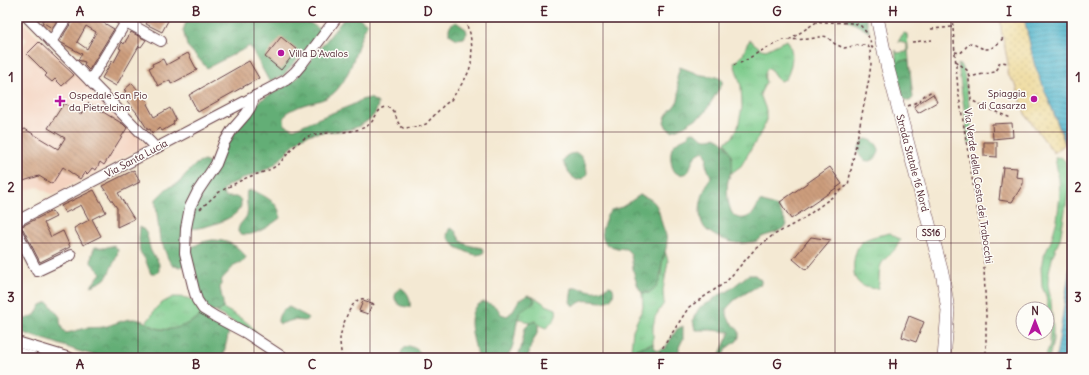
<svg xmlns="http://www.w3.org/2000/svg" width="1089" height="375" viewBox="0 0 1089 375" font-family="Delius,sans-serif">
<defs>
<pattern id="grass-tufts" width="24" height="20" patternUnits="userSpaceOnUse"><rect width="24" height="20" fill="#7bca8a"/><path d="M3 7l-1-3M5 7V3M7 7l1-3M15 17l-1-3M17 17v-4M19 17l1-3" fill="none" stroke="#6cad77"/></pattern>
<pattern id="forest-crowns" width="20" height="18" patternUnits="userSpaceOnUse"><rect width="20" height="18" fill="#64ae76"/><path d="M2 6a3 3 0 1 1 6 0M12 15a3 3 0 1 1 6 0" fill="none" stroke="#548d61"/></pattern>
<pattern id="sand-dots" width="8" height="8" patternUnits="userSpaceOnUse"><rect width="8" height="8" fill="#eeda9e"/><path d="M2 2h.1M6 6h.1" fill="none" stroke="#cebb88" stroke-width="1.8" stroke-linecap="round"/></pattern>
<pattern id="water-rules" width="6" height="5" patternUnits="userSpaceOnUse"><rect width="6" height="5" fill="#4bb3ca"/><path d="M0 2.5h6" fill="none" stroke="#4091a4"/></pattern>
<pattern id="building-back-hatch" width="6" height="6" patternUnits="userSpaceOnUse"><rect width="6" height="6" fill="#cd9e7d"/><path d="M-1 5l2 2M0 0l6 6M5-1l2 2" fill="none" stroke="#a88067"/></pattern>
</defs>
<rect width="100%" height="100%" fill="#fdfcf7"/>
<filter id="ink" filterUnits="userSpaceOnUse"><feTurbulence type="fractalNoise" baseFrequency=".025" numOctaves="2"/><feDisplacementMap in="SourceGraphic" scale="8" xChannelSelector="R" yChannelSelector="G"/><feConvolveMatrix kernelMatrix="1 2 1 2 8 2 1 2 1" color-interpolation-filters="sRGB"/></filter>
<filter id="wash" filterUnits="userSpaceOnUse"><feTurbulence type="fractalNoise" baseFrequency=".012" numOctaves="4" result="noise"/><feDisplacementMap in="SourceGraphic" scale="16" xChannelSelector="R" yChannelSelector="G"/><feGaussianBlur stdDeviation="0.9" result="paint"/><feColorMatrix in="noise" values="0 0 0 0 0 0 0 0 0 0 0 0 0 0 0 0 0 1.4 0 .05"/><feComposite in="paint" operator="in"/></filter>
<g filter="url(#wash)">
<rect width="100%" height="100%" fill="#f4e9d3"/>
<polygon fill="#f4d3c0" points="17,17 18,17 147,145 53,195 38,187 17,192 17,58 27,39 17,33"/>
<g fill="url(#grass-tufts)" stroke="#62745a">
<path d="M904,33L907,34L909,61C903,60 900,61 896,65V50V53L907,52V45L901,41L898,42L902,35Z"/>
<path d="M750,40L761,49L766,50L782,42L787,40C795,52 792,67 786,79L780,81L775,77L771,69L768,68C764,73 764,77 766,82L760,94L766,110V123L756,141L741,166L730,174C734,162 731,153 725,142L732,138L738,127L742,107L741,86L734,63L743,55L747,44Z"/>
<polygon points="958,64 963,68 970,110 972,142 970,144 969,144"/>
<polygon points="1061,157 1065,161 1068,171 1069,189 1060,239 1053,255 1049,272 1048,284 1051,301 1053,330 1053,341 1049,358 1045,358 1050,344 1049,318 1046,296 1042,287 1041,267 1043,258 1051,241 1057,220 1060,195 1059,179 1055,158"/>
<path d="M890,233L900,240C895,253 889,253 882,263C878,269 880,281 878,288C870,290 858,286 855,277C852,268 854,250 861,243C866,237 882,235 890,233Z"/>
<polygon points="665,251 668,261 663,290 664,303 655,317 653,327 653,344 644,346 635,350 632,358 630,358 633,330 640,314 643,307 642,293 649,293 661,275 662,263"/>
<path d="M173,297C192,297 193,299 202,315C189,324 173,333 157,328C153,327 149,324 146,322C151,318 152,314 156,308C160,303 168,300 173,297Z"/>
<path d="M533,297L539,300L546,305L556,309C558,318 552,323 546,328L539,325L536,321L530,323L522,319H517C520,309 528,308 535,302Z"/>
<path d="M223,308C233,314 251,322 256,333L254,334L216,312L220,311Z"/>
</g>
<g fill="url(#forest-crowns)" stroke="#576650">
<polygon points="188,17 264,17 271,22 275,17 301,17 321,30 300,56 283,76 269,81 250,46 207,68 187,46 183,30"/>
<path d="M345,17H358L367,24C355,46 354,72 336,91C325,103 308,101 294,109C292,110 290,110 289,111C287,113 285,117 284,119L285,125L294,129L312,121L352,105L361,100L370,98L378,103C377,111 374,117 367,121C364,123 360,126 357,127C341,134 322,129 305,136C294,141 284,157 274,165C264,172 250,175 240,180C234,183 225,185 223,192L225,197H236L241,200C241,200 241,206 241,206C237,220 201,229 189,229L191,214L226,144L259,101L294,81Z"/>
<polygon points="843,17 866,17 869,32"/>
<polygon points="456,22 466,29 467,33 464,38 457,39 449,34 449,28 452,24"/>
<polygon points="906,60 909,61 913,98 910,101 907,101 903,98 896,65 900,61"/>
<path d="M680,67C686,69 692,72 698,74C706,77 716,74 722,80V84L704,114L684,126L672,131L667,128L664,122C666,111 674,109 678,100C681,92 677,85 677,77C678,74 679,70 680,67Z"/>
<path d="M694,132C703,137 704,142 715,137C725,141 731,149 732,160C733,168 730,174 728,181C726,189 728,204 731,211C736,222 748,219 754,212C756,209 758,204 760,201L778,207L787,225C784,228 780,230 777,232C772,234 766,235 762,237C759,240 758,241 754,242C749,242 742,244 736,243C728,242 708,234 704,227C695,212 703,190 711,177L706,165L707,157L704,151C690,156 694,164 687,173C684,174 680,175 678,174C670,172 669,151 673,146C676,141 684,139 689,136V133Z"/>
<path d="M865,139C870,139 876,142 878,147C880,150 879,153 877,156C869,169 848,154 865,139Z"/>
<path d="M577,153C585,159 587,165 587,175L583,179L577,180L571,176L563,162L566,156L570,154Z"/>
<path d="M204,161L209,163L210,167L199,182L184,265L181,267L173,266C166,259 166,249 160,240L156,205V199L167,188L179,183L185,175L196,164Z"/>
<path d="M253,190C264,196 281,203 280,218C271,225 249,241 238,232C238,223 244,222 247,215C249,208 245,200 247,191Z"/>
<path d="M640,195C658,200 658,208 662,224C664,230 667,236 667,242C667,249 663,256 662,263C659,279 663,282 649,293H642C634,282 633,268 631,254L626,249L617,248L607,245L603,239L602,230L606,217L611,210L622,207Z"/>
<path d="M140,227C150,231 147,245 152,253C154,257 158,260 159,264C159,265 159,270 159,271L156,274H151L145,259L140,252L139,239Z"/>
<path d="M451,228C456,230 456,233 459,238C463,246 474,246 482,248L484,252L482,254L476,255L469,253L456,247L448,238L447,235L449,229Z"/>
<path d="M212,240C227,240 238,245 246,257L244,261L236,264L222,279L220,288L223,302V308L220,311L212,312L202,300L188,249L202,242Z"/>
<path d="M114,245L118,250C117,257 115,261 112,266C109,272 112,267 109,273C106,281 98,283 91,286L101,273L91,263L92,254L95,247L104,248Z"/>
<path d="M748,275H755L761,280V284L736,299L727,308C726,321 732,322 739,331V337L737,341C729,346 724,348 723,358H718L730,332L711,330H695L693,320L695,315L700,307L710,302L717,296L728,291Z"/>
<path d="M609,286L612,287C614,290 614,293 613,296C606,307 593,299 583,301C580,302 577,304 575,306L572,305L570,302L572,288C589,287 592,297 609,286Z"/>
<path d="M401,288C408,291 411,300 410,307C398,308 388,297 401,288Z"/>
<path d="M528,295L533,297L535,302L522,310L519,314C514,328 517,346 506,358H478C475,344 464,315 478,305C480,303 482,303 484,302C492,304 498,307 501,314L507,316L512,312L519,300Z"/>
<path d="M48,302L60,317C60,325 61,328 66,333C73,332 80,329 87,328C92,327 98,328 103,327C113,325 123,319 133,319C143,319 147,324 156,328C172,333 189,324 202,315L229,327C229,336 225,345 224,354L227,358H104L78,351L50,341L17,331V316L26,319L35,315L41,305Z"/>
<path d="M289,307L306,316L308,318L307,320L305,321L293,320L280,324L278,322C278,314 282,310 289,307Z"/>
<path d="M536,321C542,330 535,336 531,345C530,350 529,354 527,358H517L521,348L525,328L530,323Z"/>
<polygon points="683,326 683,339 679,347 679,358 632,358 635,350 644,346 653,344 656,351 665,348 677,329"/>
<path d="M409,346C414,347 427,354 417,358C413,360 405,358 401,358C400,351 403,348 409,346Z"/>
</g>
<polygon fill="url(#sand-dots)" stroke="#9c7c64" points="1001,17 1024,17 1033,57 1065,144 1054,153 1025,114 1016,85 1007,74 1008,63 1001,29"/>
<g fill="url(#water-rules)" stroke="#4a697a">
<polygon points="1024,17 1072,17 1072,178 1069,152 1034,63"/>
<polygon points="1072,254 1072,358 1056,358"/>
</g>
<g id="blocks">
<g fill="url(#building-back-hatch)" fill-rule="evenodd">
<polygon points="45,17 56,17 59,18 52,28 42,22"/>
<path d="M75,17H94L114,29L89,70L84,65L85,62L78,60L82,54L60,42L64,35V34ZM86,26L96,32L87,49L77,42Z"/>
<polygon points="150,17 170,17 162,32 146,24"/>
<polygon points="131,32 146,40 141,47 139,46 116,86 102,78 112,61 114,62 121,49 119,48 122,42 124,44"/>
<polygon points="281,37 297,50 281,70 265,57"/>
<polygon points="39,42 74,75 62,86 55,79 52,82 45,76 47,74 27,54"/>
<polygon points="188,53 197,70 171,84 170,80 158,86 149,68 153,66 152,64 163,59 166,65"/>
<polygon points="249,61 259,78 198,112 189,95"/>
<polygon points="132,83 149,103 147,104 154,117 170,108 176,120 173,122 174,124 162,131 160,128 152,133 150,129 148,130 137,113 122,95 126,91 124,90"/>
<polygon points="933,94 937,102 918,113 914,106"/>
<polygon points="64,103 81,114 88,103 123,124 127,128 104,165 100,162 96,170 92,168 89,172 87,174 85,172 80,179 63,167 52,184 39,176 17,183 17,132 25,129 58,149 65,138 48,128"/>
<polygon points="1012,123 1013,137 993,139 992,124"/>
<polygon points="984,142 997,142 997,157 984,156"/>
<polygon points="830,167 842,184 791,219 780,202"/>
<polygon points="1003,167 1017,168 1016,177 1023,178 1023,184 1012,202 999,200"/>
<polygon points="134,170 140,182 118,193 134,219 117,227 117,208 102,186"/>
<polygon points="94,190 106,212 92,219 101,236 83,245 74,228 89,220 81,205 65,213 61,206"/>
<polygon points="52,211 56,217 44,223 51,237 63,231 70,247 40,262 23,229 20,227"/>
<polygon points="811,237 831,240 806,270 793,259"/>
<polygon points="363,301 372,304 368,314 359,311"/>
<polygon points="909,316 924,322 916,342 902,337 903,332"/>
</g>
</g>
</g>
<g filter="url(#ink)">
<use href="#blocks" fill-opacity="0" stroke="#643d44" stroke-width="1"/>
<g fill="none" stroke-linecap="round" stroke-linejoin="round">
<g stroke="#643d44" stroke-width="12">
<g id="minor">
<polyline points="27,17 156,148"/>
<polyline points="117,17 161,41"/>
<polyline points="51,42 67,17"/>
<polyline points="90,81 129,17"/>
<polyline points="255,96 250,108 246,114 232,130 224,143 216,164 198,191 190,207 186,228 185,253 194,290 197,300 203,309 216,317 246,333 284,358"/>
<polyline points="17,221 286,80 295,72 301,65 337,17"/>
<polyline points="17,232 37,271 71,255"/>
<polyline points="17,342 70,358"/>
</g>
</g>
<g stroke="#643d44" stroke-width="14">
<g id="major">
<polyline points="877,17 887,65 943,277 948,311 944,358"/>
<polyline points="17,354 31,358"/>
</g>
</g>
<g stroke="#643d44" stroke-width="1.5" stroke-dasharray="3 3" stroke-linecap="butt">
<polyline points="815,17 818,21 822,22 855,23 861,26 866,32 870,40 872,48"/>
<polyline points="952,17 958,90 983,246 986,315 986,358"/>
<polyline points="931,29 953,27"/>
<polyline points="789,40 818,21"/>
<polyline points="912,42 932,40"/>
<path d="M955,52L960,53C964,51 966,46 970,43C975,44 981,49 986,49C993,49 999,43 1003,38"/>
<polyline points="956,61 968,71 971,100 986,108 1011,118"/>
<polyline points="734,65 743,62 759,52 783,40 810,39 823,36 827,37 835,44 844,48 858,45 866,45 871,49"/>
<polyline points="968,77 995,72 998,68 999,63 1002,62 1008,63"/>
<polyline points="908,106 919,101 925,95 932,91"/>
<path d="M200,209C206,204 212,198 218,193C226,188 234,184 242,180C253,174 266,173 276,166C286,158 295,142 307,137C310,135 315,134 319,134C332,132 356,133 367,126C376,121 376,107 388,107C399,113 394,122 403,128L418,127L426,124L444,105L451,100L465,79L469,71L471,64L472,48L470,33L467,26L466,22"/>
<path d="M342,358C341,352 340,345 340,339C341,329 351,296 364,299C368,300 372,302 374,305"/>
<polyline points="656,358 689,307 726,282 755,249 772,236 803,219 848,185 869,79 871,64 870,50 873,47"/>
</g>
<use href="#minor" stroke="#fff" stroke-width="10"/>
<use href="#major" stroke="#fff" stroke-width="13"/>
</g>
</g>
<path fill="none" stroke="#4a1f2b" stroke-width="1" stroke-opacity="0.55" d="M138,17V358M254,17V358M370,17V358M486,17V358M603,17V358M719,17V358M835,17V358M951,17V358M17,132H1072M17,243H1072"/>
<g fill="#b5179e" stroke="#fdfcf7" stroke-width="1.5">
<circle cx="281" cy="53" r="4"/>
<circle cx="1034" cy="99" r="4"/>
<path d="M58 95h4v4h4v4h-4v4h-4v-4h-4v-4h4z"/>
</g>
<g text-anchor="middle" stroke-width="3" stroke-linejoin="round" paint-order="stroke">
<rect fill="#fdfcf7" stroke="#806168" stroke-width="1" x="917" y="226" width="28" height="14" rx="3"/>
<g font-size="9" font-weight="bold" fill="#4a1f2b">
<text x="931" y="236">SS16</text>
</g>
<g font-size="10" fill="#4a1f2b" stroke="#fdfcf7" text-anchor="start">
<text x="289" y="57">Villa D'Avalos</text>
<text x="1026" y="97" text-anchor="end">Spiaggia<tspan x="1026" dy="12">di Casarza</tspan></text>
<text x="69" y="99">Ospedale San Pio<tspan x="69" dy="12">da Pietrelcina</tspan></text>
</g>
<g font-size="10" fill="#4a1f2b" stroke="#fdfcf7">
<text transform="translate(136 158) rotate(-28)" y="4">Via Santa Lucia</text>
<text transform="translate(913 163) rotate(75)" y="4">Strada Statale 16 Nord</text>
<text transform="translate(979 186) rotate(82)" y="4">Via Verde della Costa dei Trabocchi</text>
</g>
</g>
<rect width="1089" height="375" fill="none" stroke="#fdfcf7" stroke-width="44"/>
<g transform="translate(1035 321)"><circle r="19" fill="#fdfcf7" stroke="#b5a4a5"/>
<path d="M0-3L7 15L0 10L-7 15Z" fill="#b5179e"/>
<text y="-6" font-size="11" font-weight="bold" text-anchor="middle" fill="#4a1f2b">N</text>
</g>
<rect x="22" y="22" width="1045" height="331" fill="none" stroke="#4a1f2b" stroke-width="1.5"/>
<g font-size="13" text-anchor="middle" font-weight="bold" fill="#4a1f2b">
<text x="80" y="16">A</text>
<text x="196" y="16">B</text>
<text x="312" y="16">C</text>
<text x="428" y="16">D</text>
<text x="544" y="16">E</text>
<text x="661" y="16">F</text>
<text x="777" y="16">G</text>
<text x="893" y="16">H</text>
<text x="1009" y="16">I</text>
<text x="11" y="82">1</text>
<text x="1078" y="82">1</text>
<text x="11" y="192">2</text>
<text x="1078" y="192">2</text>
<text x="11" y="302">3</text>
<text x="1078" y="302">3</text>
<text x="80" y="369">A</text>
<text x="196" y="369">B</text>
<text x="312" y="369">C</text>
<text x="428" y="369">D</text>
<text x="544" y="369">E</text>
<text x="661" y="369">F</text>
<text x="777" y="369">G</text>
<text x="893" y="369">H</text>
<text x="1009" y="369">I</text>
</g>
</svg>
